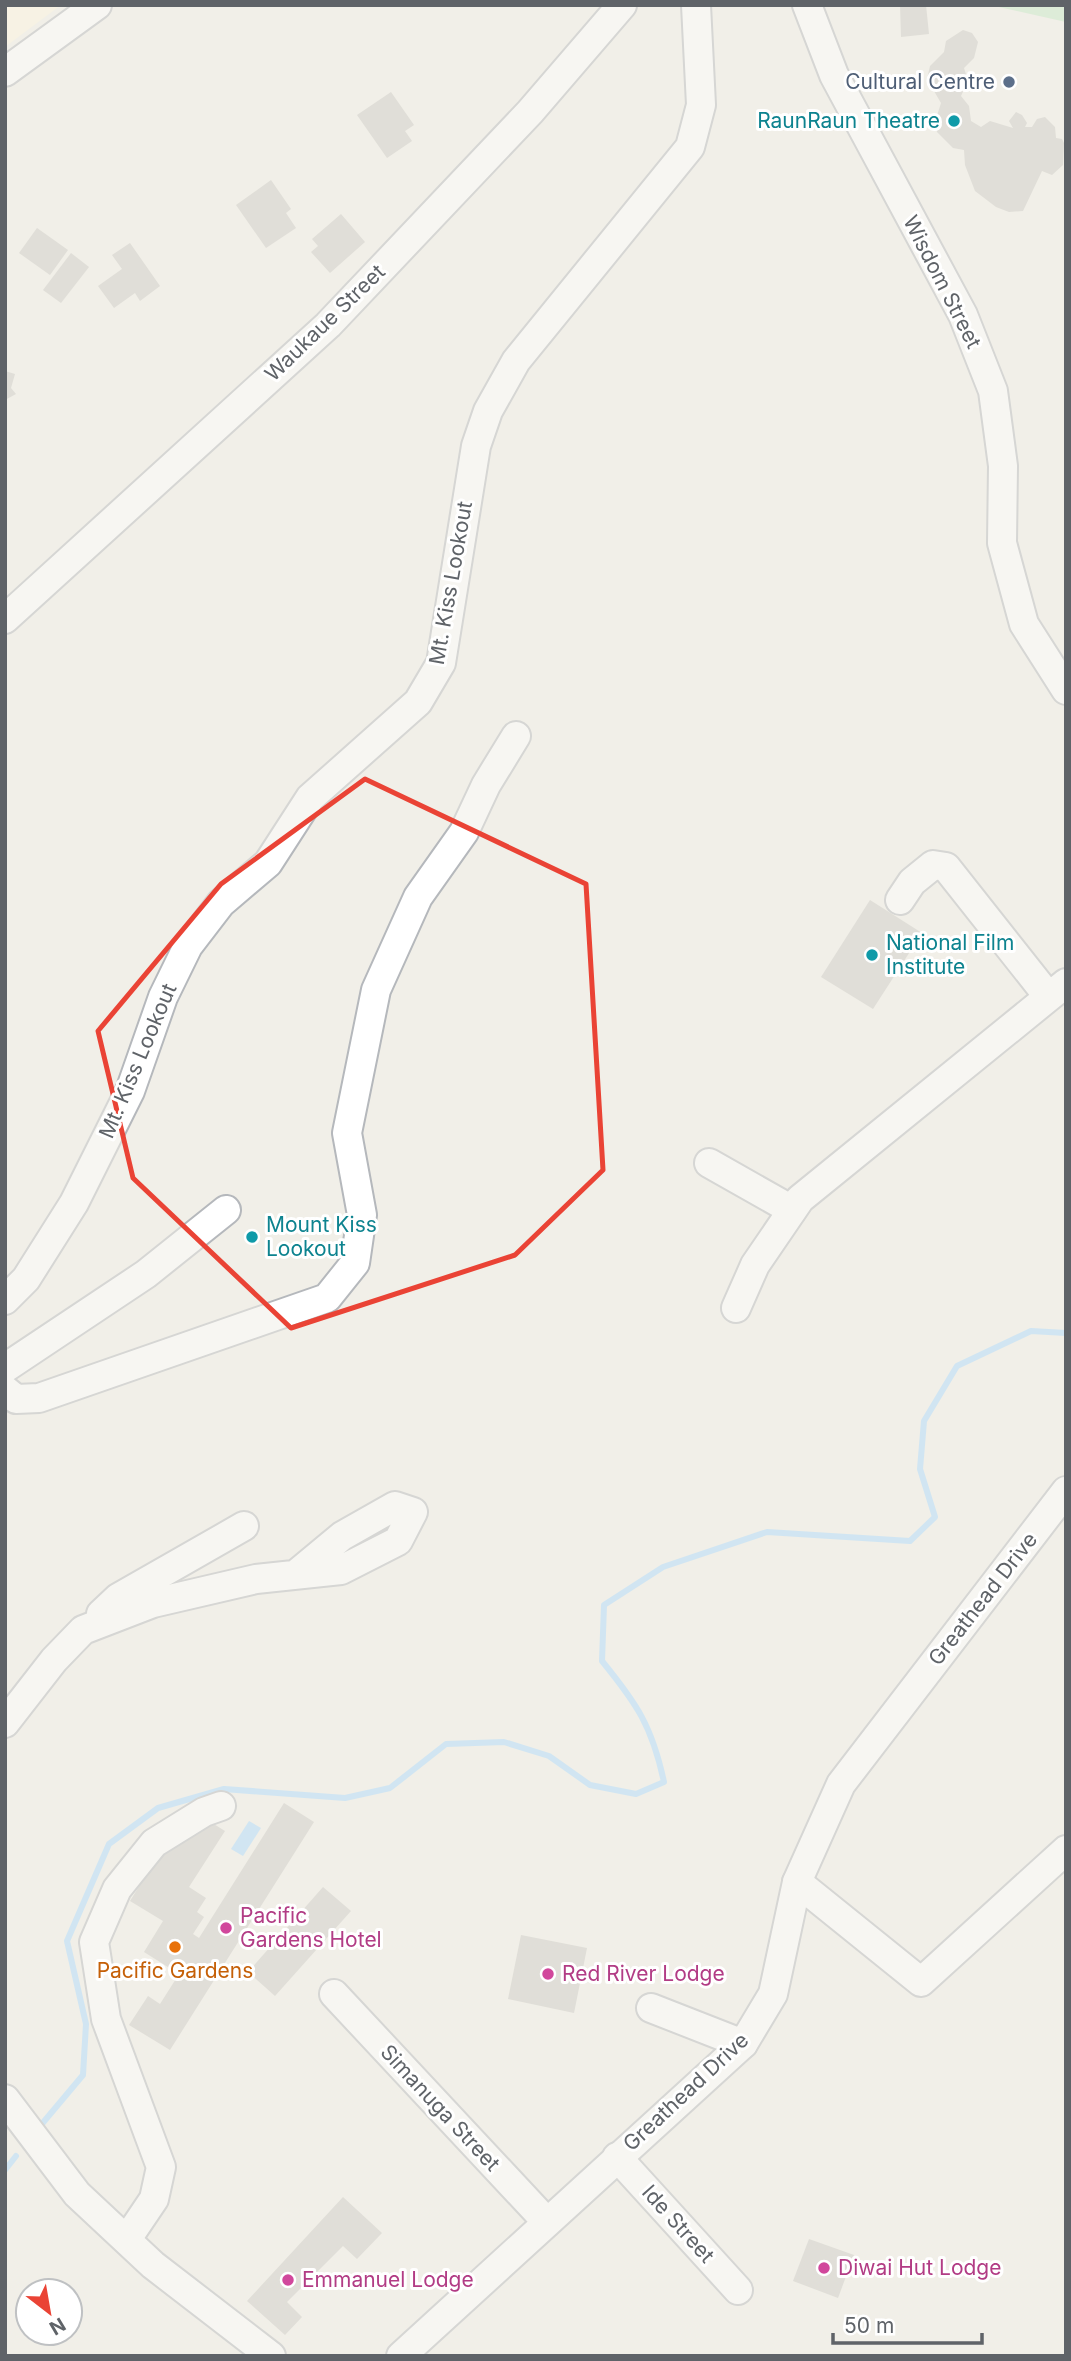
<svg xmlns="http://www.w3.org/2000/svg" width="1071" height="2361" viewBox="0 0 1071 2361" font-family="Inter,sans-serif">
<rect width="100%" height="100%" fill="#f1efe8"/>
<polygon fill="#fef7e0" points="5,5 61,5 5,47"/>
<polygon fill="#c5e8c5" points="990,5 1066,5 1066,22"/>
<polygon fill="#aadaff" points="249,1821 261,1828 243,1856 231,1849"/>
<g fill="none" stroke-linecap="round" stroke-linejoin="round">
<g stroke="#aadaff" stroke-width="6">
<path d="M41,2125L83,2075L86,2024L67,1941L109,1844L158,1808L224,1789L345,1798L390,1788L446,1744L504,1742L549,1756L590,1785L636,1794L664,1782C652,1726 637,1704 602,1661L604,1605L663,1567L767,1532L910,1541L935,1517L920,1469L924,1421L957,1366L1031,1331L1066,1333"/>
<polyline points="5,2170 16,2156"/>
</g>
</g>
<g fill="#cccac5">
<polygon points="900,5 926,5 929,34 901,37"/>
<polygon points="963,30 972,33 978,42 974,58 964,68 968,81 961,96 969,106 971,121 981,127 990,121 1013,128 1009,121 1016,112 1022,115 1027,123 1025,127 1032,127 1037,119 1045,117 1055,127 1056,138 1062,139 1064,143 1063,165 1052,175 1042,171 1023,211 1009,212 996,207 975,191 965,165 964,150 953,148 937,132 935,122 941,103 927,79 930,66 944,52 946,41"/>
<polygon points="391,92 414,125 405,131 412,141 387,158 357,115"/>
<polygon points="271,180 291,209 286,213 296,228 266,248 236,205"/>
<polygon points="341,214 365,242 330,273 311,252 318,246 312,239"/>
<polygon points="37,228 68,250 50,275 19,253"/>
<polygon points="130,243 160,286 140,301 135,293 114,308 98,286 122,269 112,255"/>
<polygon points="71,253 89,267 61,303 43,290"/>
<polygon points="5,371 15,374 11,388 16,394 5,400"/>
<polygon points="870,900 922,933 873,1009 821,977"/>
<polygon points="284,1803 314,1822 170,2050 129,2025 148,1996 160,2004 179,1974 144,1952 163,1921 130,1901 164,1846 209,1821 225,1831 189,1887 206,1898 197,1912 204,1917 193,1934 199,1938"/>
<polygon points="323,1887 351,1911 275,1996 248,1972"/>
<polygon points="521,1935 587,1948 574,2013 508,1999"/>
<polygon points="343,2197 382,2233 357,2259 343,2246 287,2302 302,2317 285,2335 247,2301"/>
<polygon points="809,2239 854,2255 838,2298 793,2281"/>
</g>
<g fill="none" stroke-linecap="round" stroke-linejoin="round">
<g stroke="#b5b8bc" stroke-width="32">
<g id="minor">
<polyline points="807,5 834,75 963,315 993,391 1003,466 1002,543 1024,624 1066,690"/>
<polyline points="5,72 97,5"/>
<polyline points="5,619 328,325 530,112 622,5"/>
<polyline points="900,900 912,882 933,865 946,867 1048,996"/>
<polyline points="709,1163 792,1210"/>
<polyline points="5,1300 26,1279 74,1203 130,1091 163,997 188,946 221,903 268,863 310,798 418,702 441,663 476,446 488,411 516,361 690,147 701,105 696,5"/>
<polyline points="736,1308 755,1265 800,1199 1066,983"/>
<polyline points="5,1368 146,1274 226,1210"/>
<polyline points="5,1390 16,1399 39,1398 327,1298 355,1263 362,1215 347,1133 376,990 418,897 464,832 486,785 516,736"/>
<polyline points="101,1614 118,1598 244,1526"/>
<polyline points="5,1723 54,1660 83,1630 153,1603 256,1579 341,1570 398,1541 413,1512 395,1506 342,1536 295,1575"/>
<polyline points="797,1882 921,1982 1066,1850"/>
<polyline points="334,1994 546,2221"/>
<polyline points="651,2008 743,2044"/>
<polyline points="5,2099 77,2194 153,2265 271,2356"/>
<polyline points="617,2157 738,2290"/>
<polyline points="127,2239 154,2199 161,2167 106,2019 94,1942 117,1889 154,1843 204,1812 221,1806"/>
<polyline points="401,2356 743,2044 773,1994 797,1882 841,1784 1066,1491"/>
</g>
</g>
<use href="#minor" stroke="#fff" stroke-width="28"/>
</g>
<path d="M0 0H1071V2361H0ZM365,779L586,884L603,1170L515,1255L291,1328L133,1178L98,1031L221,884Z" fill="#f1efe8" fill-opacity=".55" fill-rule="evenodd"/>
<path fill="none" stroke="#ea4335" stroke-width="5" stroke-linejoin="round" d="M365,779L586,884L603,1170L515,1255L291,1328L133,1178L98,1031L221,884Z"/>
<circle fill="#5c6f8a" stroke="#fff" stroke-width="2.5" cx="1009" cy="82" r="7"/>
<g fill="#0f9aa8" stroke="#fff" stroke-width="2.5">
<circle cx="954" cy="121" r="7"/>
<circle cx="872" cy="955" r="7"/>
<circle cx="252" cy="1237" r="7"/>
</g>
<g fill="#d1479c" stroke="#fff" stroke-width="2.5">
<circle cx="226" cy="1928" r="7"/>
<circle cx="548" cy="1974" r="7"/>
<circle cx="824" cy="2268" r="7"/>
<circle cx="288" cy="2280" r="7"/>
</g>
<circle fill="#e8710a" stroke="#fff" stroke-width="2.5" cx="175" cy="1947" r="7"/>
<g text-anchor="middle" stroke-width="6" stroke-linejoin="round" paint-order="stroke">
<g font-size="21" fill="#4e5e75" stroke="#fff" text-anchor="end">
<text x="995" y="89">Cultural Centre</text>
</g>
<g font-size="21" fill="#0d838f" stroke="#fff" text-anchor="start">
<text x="940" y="128" text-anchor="end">RaunRaun Theatre</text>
<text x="886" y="950">National Film<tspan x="886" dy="24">Institute</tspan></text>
<text x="266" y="1232">Mount Kiss<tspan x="266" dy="24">Lookout</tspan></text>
</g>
<g font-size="21" fill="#5f6368" stroke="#fff">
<text transform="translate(942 282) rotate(63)" y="7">Wisdom Street</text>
<text transform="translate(325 323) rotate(-44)" y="7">Waukaue Street</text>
<text transform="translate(451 583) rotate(-80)" y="7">Mt. Kiss Lookout</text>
<text transform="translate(138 1061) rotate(-67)" y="7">Mt. Kiss Lookout</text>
<text transform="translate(983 1599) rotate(-52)" y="7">Greathead Drive</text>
<text transform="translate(686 2092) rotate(-43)" y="7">Greathead Drive</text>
<text transform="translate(440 2108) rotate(47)" y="7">Simanuga Street</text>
<text transform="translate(678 2224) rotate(48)" y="7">Ide Street</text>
</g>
<g font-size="21" fill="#b23c85" stroke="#fff" text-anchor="start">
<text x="240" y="1923">Pacific<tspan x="240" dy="24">Gardens Hotel</tspan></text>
<text x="562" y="1981">Red River Lodge</text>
<text x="838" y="2275">Diwai Hut Lodge</text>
<text x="302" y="2287">Emmanuel Lodge</text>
</g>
<g font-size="21" fill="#c56008" stroke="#fff">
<text x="175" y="1978">Pacific Gardens</text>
</g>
</g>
<rect width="1071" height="2361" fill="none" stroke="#5f6368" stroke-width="14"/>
<g transform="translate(49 2312) rotate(149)"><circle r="33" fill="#ffffff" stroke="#bfc1c3" stroke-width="2"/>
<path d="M0-5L12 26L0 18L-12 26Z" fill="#ea4335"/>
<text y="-10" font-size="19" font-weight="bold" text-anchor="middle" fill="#5f6368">N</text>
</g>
<path d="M833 2333v10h149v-10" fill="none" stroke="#5f6368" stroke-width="3.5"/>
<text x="844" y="2333" font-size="21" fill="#5f6368" stroke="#ffffff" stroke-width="5" paint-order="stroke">50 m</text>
</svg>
